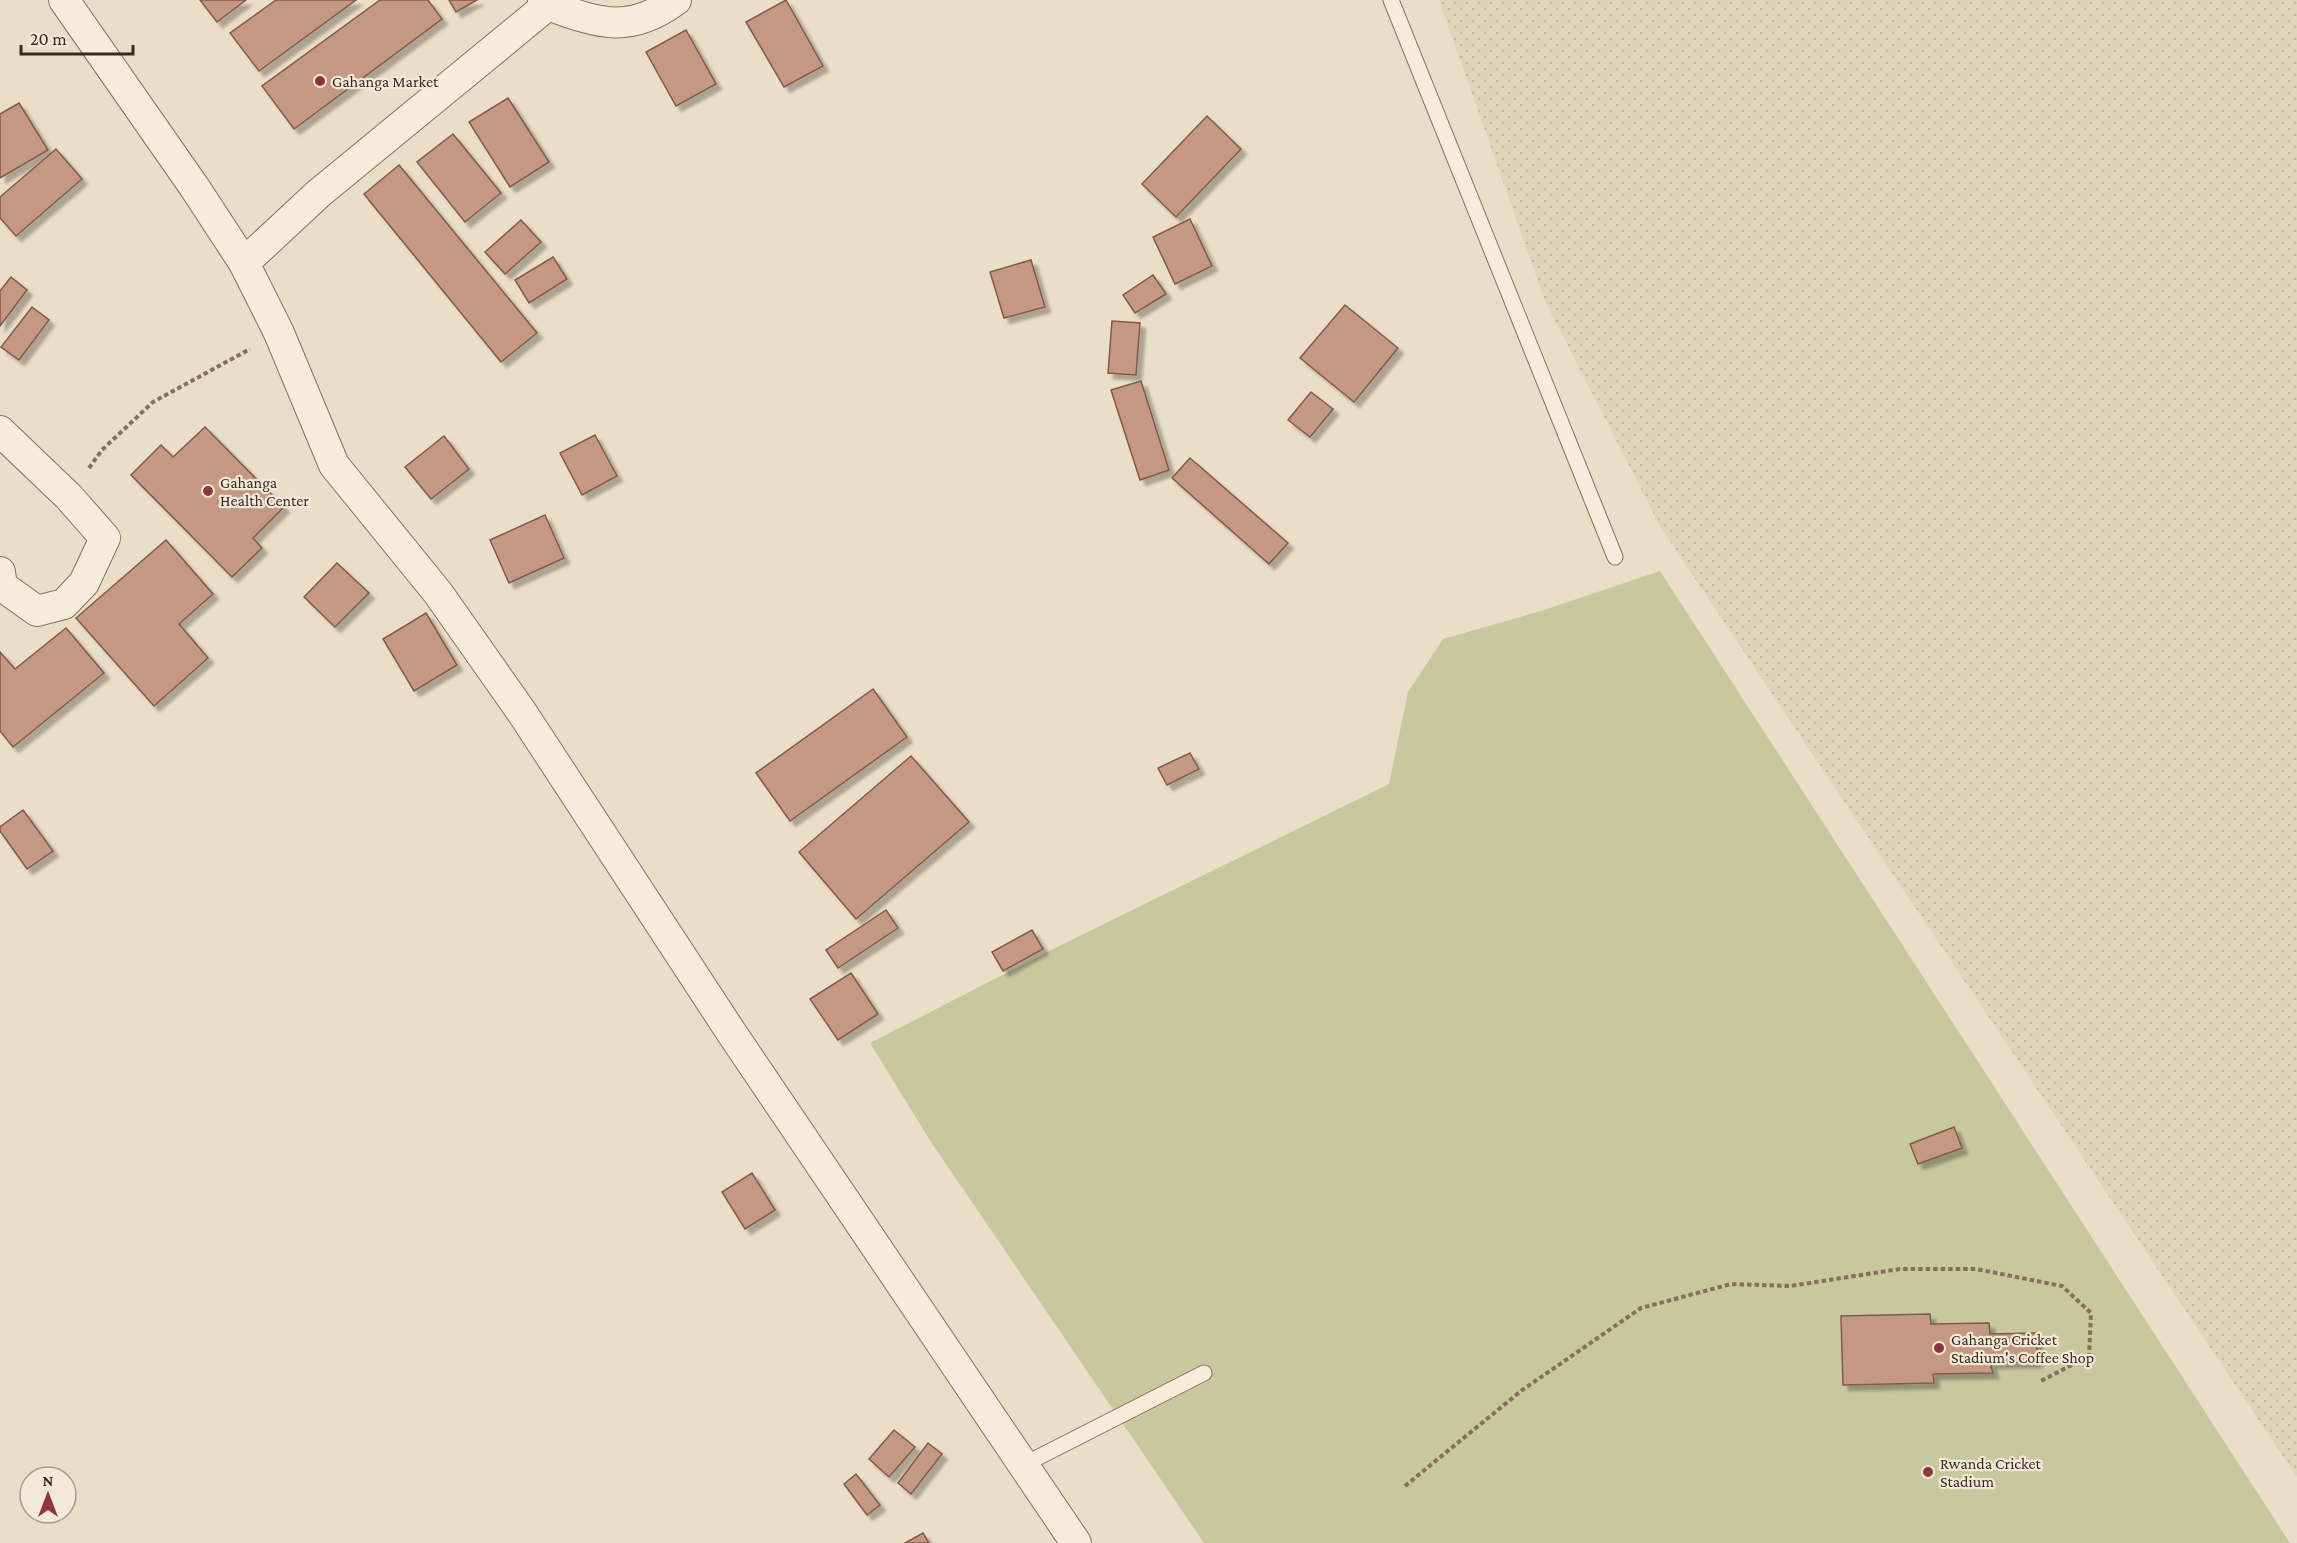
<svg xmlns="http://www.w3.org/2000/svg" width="2297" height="1543" viewBox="0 0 2297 1543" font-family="'Crimson Pro',serif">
<defs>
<pattern id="farmland-dots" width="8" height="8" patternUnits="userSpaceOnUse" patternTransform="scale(1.5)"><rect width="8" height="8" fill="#dfd5b8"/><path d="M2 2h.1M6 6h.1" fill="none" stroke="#c0b79e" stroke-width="1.8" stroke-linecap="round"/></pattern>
<filter id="shadow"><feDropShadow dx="5.5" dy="5.5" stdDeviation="1.5" flood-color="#0004"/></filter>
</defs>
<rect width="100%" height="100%" fill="#ebdec9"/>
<polygon fill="url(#farmland-dots)" points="1439,0 2297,0 2297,1477 1661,528 1545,301"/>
<polygon fill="#c7c89e" points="1660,571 2290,1543 1204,1543 931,1142 870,1043 1051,950 1389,784 1408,692 1443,639 1544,610"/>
<g fill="#c59883" stroke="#825a48" stroke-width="1.5" filter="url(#shadow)">
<polygon points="200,0 246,0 217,22"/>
<polygon points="276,0 356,0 259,71 230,33"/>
<polygon points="380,0 428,0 442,19 294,129 262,86"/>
<polygon points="449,0 477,0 456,12"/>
<polygon points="786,0 823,66 784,87 746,22"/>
<polygon points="686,30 716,84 676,106 646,52"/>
<polygon points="508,98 549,162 510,187 469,122"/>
<polygon points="19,103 48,150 0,178 0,114"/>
<polygon points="1207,116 1241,149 1176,217 1142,184"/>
<polygon points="453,134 501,193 465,222 417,162"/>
<polygon points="56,149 82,179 16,236 0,218 0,197"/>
<polygon points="399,165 537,333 501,362 364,194"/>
<polygon points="1190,219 1212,266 1175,284 1153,237"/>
<polygon points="521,220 541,242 505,274 485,252"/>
<polygon points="553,257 567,279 529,303 515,280"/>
<polygon points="1031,260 1045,307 1004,318 990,272"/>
<polygon points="1153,275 1166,294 1135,313 1123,295"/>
<polygon points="11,277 27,290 0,326 0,291"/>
<polygon points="1345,305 1398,348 1354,402 1300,358"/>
<polygon points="32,307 49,320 19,360 1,347"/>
<polygon points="1112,321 1140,323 1136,375 1108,373"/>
<polygon points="1141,381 1169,470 1140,480 1111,390"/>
<polygon points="1311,392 1333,409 1310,437 1288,420"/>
<polygon points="205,427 284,507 253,538 262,548 232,577 131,475 161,445 173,457"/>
<polygon points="595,435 617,476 582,495 560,453"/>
<polygon points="444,436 469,469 431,499 405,467"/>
<polygon points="1190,458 1288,543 1269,564 1172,478"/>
<polygon points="545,515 564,558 509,583 490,540"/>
<polygon points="166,540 213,594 179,624 208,658 154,706 76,618"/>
<polygon points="337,563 369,593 335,627 304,597"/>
<polygon points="426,613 457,665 414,691 383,639"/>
<polygon points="66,628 104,673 13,747 0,731 0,652 15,669"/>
<polygon points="873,689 907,737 790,821 756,773"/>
<polygon points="1190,753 1199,769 1167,785 1158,768"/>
<polygon points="911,756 969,822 856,919 799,852"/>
<polygon points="23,810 53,851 27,869 0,831 0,827"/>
<polygon points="886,910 898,928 838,968 826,950"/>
<polygon points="1032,930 1043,949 1003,971 992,952"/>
<polygon points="851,973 878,1014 838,1040 810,999"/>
<polygon points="1954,1127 1962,1148 1918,1164 1910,1144"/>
<polygon points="752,1173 775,1210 745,1229 722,1192"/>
<polygon points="1930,1314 1931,1324 1989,1323 1990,1334 2037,1333 2037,1362 1990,1363 1993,1373 1933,1374 1934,1383 1843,1385 1841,1316"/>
<polygon points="894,1430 915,1447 889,1477 869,1459"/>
<polygon points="928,1443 942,1454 911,1494 898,1483"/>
<polygon points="856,1474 880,1505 867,1515 844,1484"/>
<polygon points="923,1533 929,1543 905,1543"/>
</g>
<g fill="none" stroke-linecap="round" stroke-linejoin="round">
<g stroke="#857060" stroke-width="17">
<g id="lane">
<polyline points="1391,0 1615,557"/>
<polyline points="1025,1464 1204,1373"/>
</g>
</g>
<g stroke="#857060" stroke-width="32">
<g id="street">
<polyline points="64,0 195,188 244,263 279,333 334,465 438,593 521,711 731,1032 1076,1543"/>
<path d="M548,5C598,23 629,35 676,0"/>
<polyline points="244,263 318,194 548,5 543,0"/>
<polyline points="0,431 69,497 105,538 84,583 64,604 37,611 2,586 0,572"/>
</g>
</g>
<g stroke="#857060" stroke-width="4" stroke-dasharray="4.5 3" stroke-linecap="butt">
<polyline points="89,468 102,450 153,402 250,349"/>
<polyline points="1405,1486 1521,1391 1641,1308 1731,1284 1790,1286 1900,1269 1976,1269 2062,1286 2091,1313 2089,1356 2041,1381"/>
</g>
<use href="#lane" stroke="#f6ecdc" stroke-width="15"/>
<use href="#street" stroke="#f6ecdc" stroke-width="30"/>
</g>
<g fill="#8e363f" stroke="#f3e9d8" stroke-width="2">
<circle cx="320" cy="81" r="6"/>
<circle cx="208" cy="491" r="6"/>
<circle cx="1939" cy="1348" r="6"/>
<circle cx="1928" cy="1472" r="6"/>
</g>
<g text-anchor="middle" stroke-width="4.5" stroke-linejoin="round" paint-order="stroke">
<g font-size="16" fill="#372a22" stroke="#f3e9d8" text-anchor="start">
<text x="332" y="87">Gahanga Market</text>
<text x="220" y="488">Gahanga<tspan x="220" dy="18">Health Center</tspan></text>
<text x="1951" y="1345">Gahanga Cricket<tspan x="1951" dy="18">Stadium's Coffee Shop</tspan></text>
<text x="1940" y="1469">Rwanda Cricket<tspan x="1940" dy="18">Stadium</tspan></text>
</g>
</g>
<g transform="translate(48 1495)"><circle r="28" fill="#f3e9d8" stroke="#a89d8f" stroke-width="1.5"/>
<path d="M0-4.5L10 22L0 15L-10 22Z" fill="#8e363f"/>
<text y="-9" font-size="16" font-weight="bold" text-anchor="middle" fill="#372a22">N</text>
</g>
<path d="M21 45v9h112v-9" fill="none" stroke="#372a22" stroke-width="3"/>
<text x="30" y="45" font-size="18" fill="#372a22" stroke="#f3e9d8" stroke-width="4.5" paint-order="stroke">20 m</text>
</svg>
